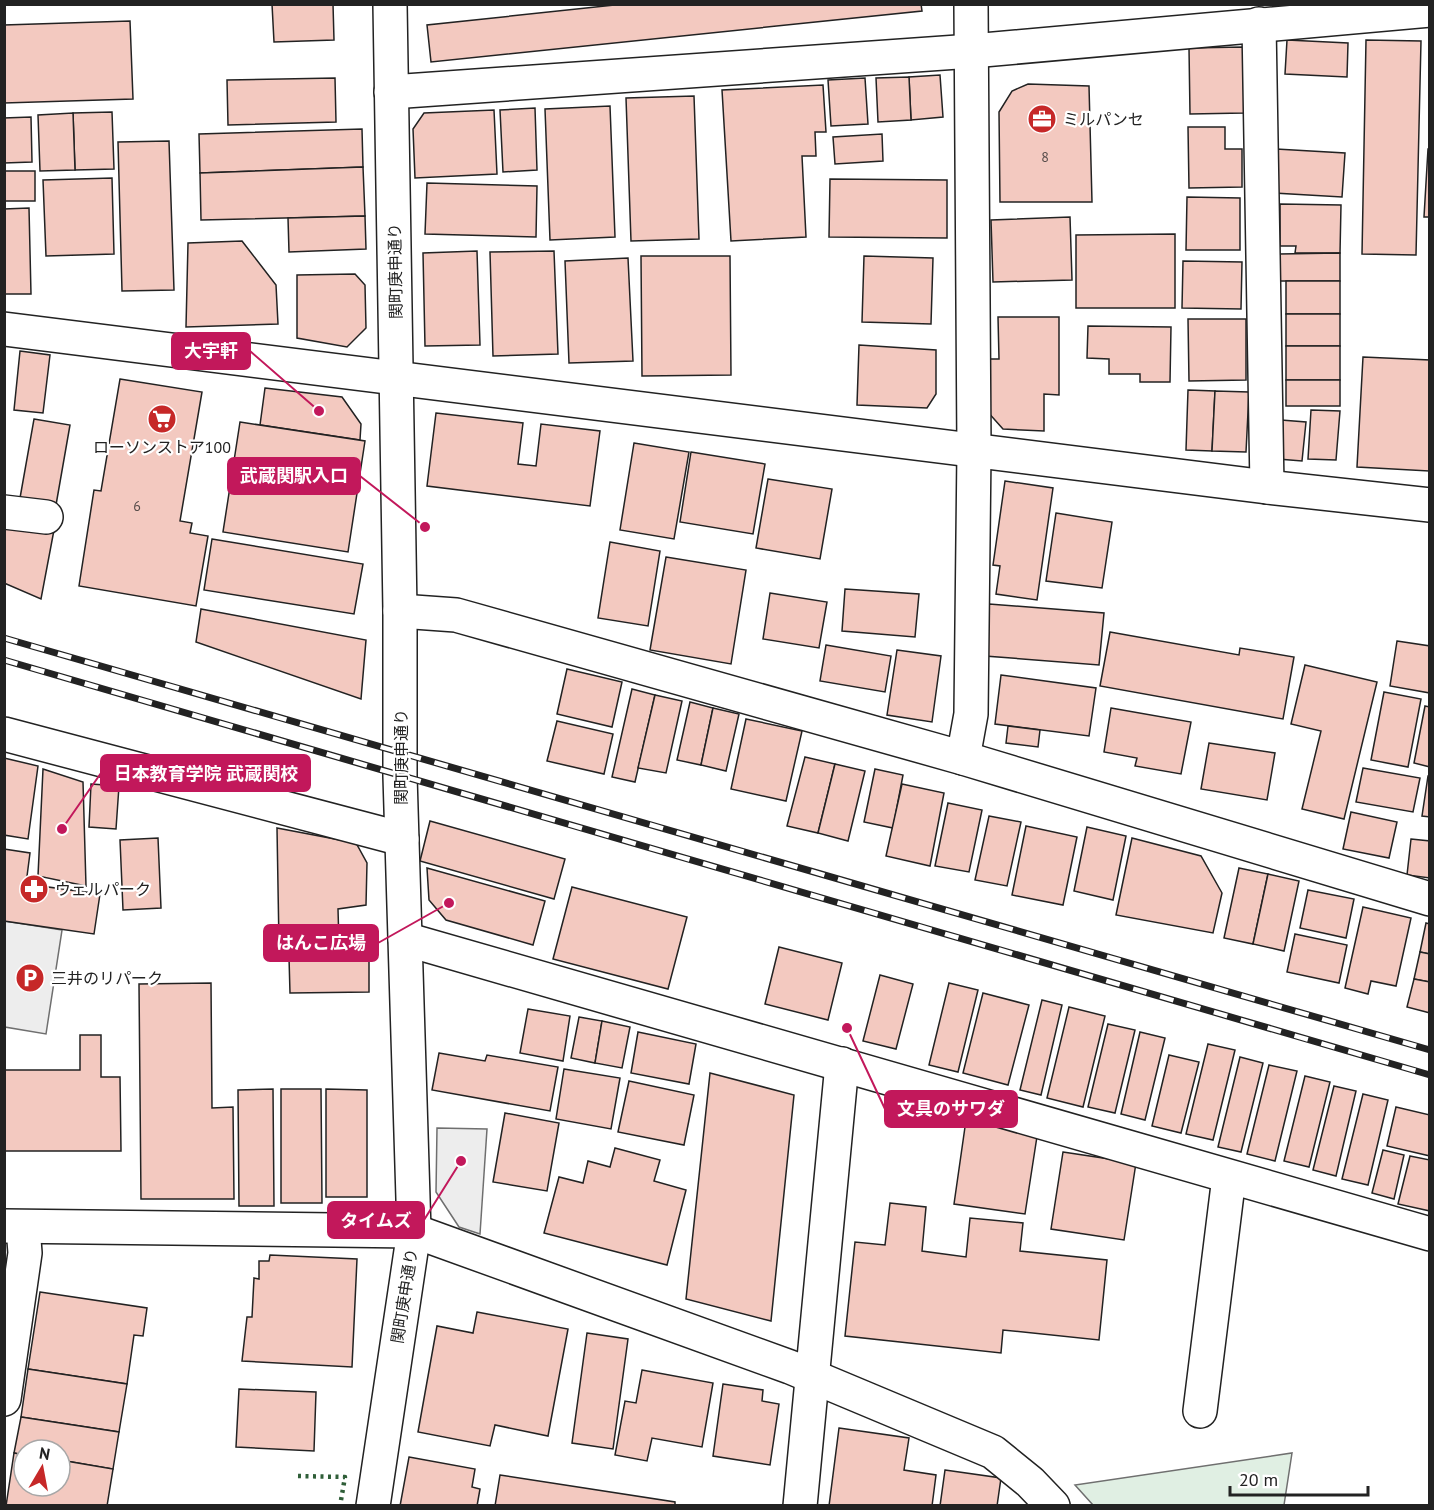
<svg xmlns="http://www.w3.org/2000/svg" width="1434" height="1510" viewBox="0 0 1434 1510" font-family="'PT Sans','Noto Sans JP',sans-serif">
<rect width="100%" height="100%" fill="#fff"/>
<polygon fill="#e0efe3" stroke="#6f6f6f" stroke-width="1.5" points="1292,1453 1284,1505 1093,1505 1075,1485"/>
<g fill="#ededed" stroke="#6f6f6f" stroke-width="1.5">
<polygon points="5,921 62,930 46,1034 5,1027"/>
<polygon points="437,1128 487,1129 480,1234 459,1227 436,1192"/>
</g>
<g fill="#f3c9c0" stroke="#222" stroke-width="1.5">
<polygon points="272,4 333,4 334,40 274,42"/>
<polygon points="624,4 921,4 922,11 431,62 427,25"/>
<polygon points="130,21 133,99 4,103 4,25"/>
<polygon points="1287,40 1348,43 1347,77 1285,74"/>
<polygon points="1366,40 1421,41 1416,255 1362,254"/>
<polygon points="1243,47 1244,113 1190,114 1189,48"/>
<polygon points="940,75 943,117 911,120 909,77"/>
<polygon points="909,77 911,120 878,122 876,78"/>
<polygon points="335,78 336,122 228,125 227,80"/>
<polygon points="865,78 868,124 831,126 828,80"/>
<polygon points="1028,84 1089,86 1092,202 1000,202 999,112 1012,91"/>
<polygon points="823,85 826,132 815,132 816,156 802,156 806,237 731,241 722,90"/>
<polygon points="694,96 699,239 631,241 626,98"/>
<polygon points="610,106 615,237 550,240 545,109"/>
<polygon points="535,108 537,170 503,172 500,110"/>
<polygon points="494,110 497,174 415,178 413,129 424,113"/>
<polygon points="112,112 114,169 75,170 73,113"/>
<polygon points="73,113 75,170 40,171 38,115"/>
<polygon points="31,117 32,162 4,163 4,118"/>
<polygon points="1188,127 1225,127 1225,149 1242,149 1242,187 1189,188"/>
<polygon points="362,129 363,167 200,173 199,134"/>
<polygon points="882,134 883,161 835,164 833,137"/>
<polygon points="169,141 174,290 122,291 118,142"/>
<polygon points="1276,149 1345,153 1342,197 1274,193"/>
<polygon points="1428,149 1430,149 1430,217 1424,217"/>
<polygon points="363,167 365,216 201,220 200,173"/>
<rect x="4" y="171" width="31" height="30"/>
<polygon points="112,178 114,254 46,256 43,180"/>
<polygon points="830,179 947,180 947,238 829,237"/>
<polygon points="427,183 537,186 536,237 425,234"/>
<polygon points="1187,197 1240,198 1240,250 1186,250"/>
<polygon points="1280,204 1341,205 1340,253 1295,253 1296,246 1280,246"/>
<polygon points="29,208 31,294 4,294 4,209"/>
<polygon points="365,216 366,249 289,252 288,218"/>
<polygon points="1070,217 1072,280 993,282 991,220"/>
<polygon points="1175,234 1175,308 1076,308 1076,235"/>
<polygon points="242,241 276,285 278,324 186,327 188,243"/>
<polygon points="477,251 480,345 425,346 423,253"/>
<polygon points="554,251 558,354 493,356 490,252"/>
<polygon points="1340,253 1340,281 1278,281 1279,254"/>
<polygon points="641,256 730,256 731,375 642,376"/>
<polygon points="864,256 933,258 931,324 862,322"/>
<polygon points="628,258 633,361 569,363 565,261"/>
<polygon points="1183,261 1242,262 1241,309 1182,308"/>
<polygon points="355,274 365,285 366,328 347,347 297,338 297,275"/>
<rect x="1286" y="281" width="54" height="33"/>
<rect x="1286" y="314" width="54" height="32"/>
<polygon points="998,317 1059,317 1059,395 1044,394 1044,431 1003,429 986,410 986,359 999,359"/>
<polygon points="1188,319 1246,319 1246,380 1189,381"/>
<polygon points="1088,326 1171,327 1170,382 1140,382 1140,374 1109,374 1109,359 1087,358"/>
<polygon points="859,345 936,350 936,394 927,408 857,405"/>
<rect x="1286" y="346" width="54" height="34"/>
<polygon points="20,351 50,355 43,413 14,410"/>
<polygon points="1363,357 1430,360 1429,471 1357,467"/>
<polygon points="120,379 202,392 180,521 192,523 190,533 208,536 196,606 79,586 94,490 101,491"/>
<rect x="1286" y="380" width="54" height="26"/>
<polygon points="265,388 342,397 361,424 360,440 260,425"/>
<polygon points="1188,390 1215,391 1212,451 1186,450"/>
<polygon points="1215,391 1249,392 1246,452 1212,451"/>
<polygon points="1311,410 1340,411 1336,460 1308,459"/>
<polygon points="436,413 523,423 518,464 536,466 541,424 600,431 590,506 427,486"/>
<polygon points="34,419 70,425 56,505 20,498"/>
<polygon points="1281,420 1306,422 1302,461 1278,459"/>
<polygon points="240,422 365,441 348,552 223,532"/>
<polygon points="634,443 689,452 674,539 620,530"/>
<polygon points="691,452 765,464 753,534 680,522"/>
<polygon points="768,479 832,489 820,559 756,548"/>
<polygon points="1005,481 1053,488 1037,600 996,594 1000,566 993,565"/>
<polygon points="1056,513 1112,522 1102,588 1046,581"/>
<polygon points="4,521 54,530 41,599 4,583"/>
<polygon points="212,539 363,564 354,614 204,590"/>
<polygon points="610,542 660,551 648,626 598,618"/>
<polygon points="666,557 746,570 731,664 650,650"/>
<polygon points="845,589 919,594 915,637 842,631"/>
<polygon points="770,593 827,602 819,648 763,639"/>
<polygon points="989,604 1104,613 1099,665 985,656"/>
<polygon points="201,609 366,640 361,699 196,642"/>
<polygon points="1110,632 1239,655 1240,648 1294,657 1283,719 1100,686"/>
<polygon points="1397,641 1430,646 1430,693 1390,686"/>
<polygon points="826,645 891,656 885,692 820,681"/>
<polygon points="897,650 941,656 932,722 887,715"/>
<polygon points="1305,665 1377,682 1344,819 1302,809 1321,731 1291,724"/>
<polygon points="567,669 622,682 612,727 557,714"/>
<polygon points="1001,675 1096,688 1089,736 995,724"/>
<polygon points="632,689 655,695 635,782 612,777"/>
<polygon points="1384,692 1421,699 1408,767 1371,760"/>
<polygon points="655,695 682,701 666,773 638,768"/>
<polygon points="690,702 713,708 701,765 677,760"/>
<polygon points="1425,706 1430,707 1430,767 1414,763"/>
<polygon points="713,708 739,714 726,771 701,765"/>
<polygon points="1111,708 1191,722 1181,774 1135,766 1137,758 1104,752"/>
<polygon points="746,719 802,731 786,801 731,789"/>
<polygon points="557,721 613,734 604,774 547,761"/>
<polygon points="1008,726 1040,730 1038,747 1006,743"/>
<polygon points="1209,743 1275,753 1267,800 1201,789"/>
<polygon points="805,757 835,764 818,833 787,826"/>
<polygon points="4,758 38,766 28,839 4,835"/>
<polygon points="835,764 865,771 848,841 818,833"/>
<polygon points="1363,768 1420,778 1413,812 1356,802"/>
<polygon points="43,769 83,782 86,886 38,876"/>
<polygon points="875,769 903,775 893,828 864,822"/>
<polygon points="1428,776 1430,776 1430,817 1422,816"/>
<polygon points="91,784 119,786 116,829 89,827"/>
<polygon points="902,784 944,793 930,866 886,856"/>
<polygon points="948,803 982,810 969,872 935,866"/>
<polygon points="1351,812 1397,822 1389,858 1343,849"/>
<polygon points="989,816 1021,822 1007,886 975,880"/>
<polygon points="430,821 565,859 554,899 420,861"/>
<polygon points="1026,826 1077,837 1063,905 1012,895"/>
<polygon points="1087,827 1126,836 1113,900 1074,891"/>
<polygon points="277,828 356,843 367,863 366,905 338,909 339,944 279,945"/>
<polygon points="158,838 161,908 123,910 120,840"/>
<polygon points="1132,838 1201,856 1222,893 1213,933 1116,915"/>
<polygon points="1411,839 1430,841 1430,878 1407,875"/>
<polygon points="4,849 30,853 26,884 100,894 94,934 4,921"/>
<polygon points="427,868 545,901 533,945 446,920 429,900"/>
<polygon points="1239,868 1268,874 1253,944 1224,938"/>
<polygon points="1268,874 1299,881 1284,951 1253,944"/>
<polygon points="572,887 687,917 668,989 553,959"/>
<polygon points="1308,890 1354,899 1346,938 1300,928"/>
<polygon points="1363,907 1411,918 1396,986 1371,981 1368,994 1345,988"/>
<polygon points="1426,923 1430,924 1430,954 1420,952"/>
<polygon points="1295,934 1347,945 1339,983 1287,972"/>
<polygon points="779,947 842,963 828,1020 765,1004"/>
<polygon points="1420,952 1430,954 1430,982 1414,979"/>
<polygon points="289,957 369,957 369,992 290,993"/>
<polygon points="880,975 913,984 896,1049 863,1041"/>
<polygon points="1414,979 1430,982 1430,1013 1407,1007"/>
<polygon points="211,983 212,1108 233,1107 234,1199 141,1199 139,984"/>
<polygon points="949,983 978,990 958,1072 929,1065"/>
<polygon points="983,993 1029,1005 1008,1085 963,1073"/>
<polygon points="1042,1000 1062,1005 1041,1095 1020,1090"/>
<polygon points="1069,1007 1105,1016 1083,1107 1047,1098"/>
<polygon points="528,1009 570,1016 563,1061 520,1053"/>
<polygon points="579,1017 602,1021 595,1063 571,1058"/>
<polygon points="602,1021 630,1027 622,1068 595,1063"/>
<polygon points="1108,1024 1135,1030 1115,1113 1088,1107"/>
<polygon points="638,1032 696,1044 689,1084 631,1073"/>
<polygon points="1140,1032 1165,1038 1145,1120 1121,1114"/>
<polygon points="80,1035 101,1035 101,1077 120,1077 121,1151 4,1151 4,1070 80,1070"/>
<polygon points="1208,1044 1235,1050 1213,1140 1186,1134"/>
<polygon points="439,1053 485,1061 487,1055 558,1067 550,1111 432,1090"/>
<polygon points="1169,1055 1199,1062 1181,1133 1152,1126"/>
<polygon points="1240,1057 1263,1063 1241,1152 1218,1147"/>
<polygon points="1269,1065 1297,1071 1275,1161 1247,1154"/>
<polygon points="564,1069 620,1078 611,1129 556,1119"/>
<polygon points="710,1073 794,1095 771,1321 686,1299"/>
<polygon points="1305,1076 1330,1082 1309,1167 1284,1161"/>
<polygon points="629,1081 694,1095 684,1145 618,1132"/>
<polygon points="1334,1086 1356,1091 1336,1176 1313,1170"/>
<polygon points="273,1089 274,1206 239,1206 238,1090"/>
<polygon points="281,1089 321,1089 322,1203 281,1203"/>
<polygon points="326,1089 367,1090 367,1197 326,1197"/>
<polygon points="1363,1094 1388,1100 1368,1185 1342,1179"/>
<polygon points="1396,1107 1430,1115 1430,1156 1387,1146"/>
<polygon points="505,1113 559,1123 547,1191 493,1182"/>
<polygon points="966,1120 1038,1130 1025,1214 954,1204"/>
<polygon points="615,1148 660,1160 654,1181 686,1190 667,1265 544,1233 559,1177 583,1183 588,1161 610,1167"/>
<polygon points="1383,1150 1404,1155 1394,1199 1372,1193"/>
<polygon points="1063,1152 1136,1163 1124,1240 1051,1229"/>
<polygon points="1410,1156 1430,1160 1430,1211 1398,1204"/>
<polygon points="890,1203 926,1207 922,1251 966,1257 970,1218 1023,1223 1020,1251 1107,1260 1099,1340 1003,1330 1001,1353 845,1336 855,1242 885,1245"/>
<polygon points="270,1255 357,1259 352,1367 242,1361 247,1317 252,1317 254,1278 259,1279 259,1261 269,1261"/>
<polygon points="40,1292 147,1308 143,1336 134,1335 127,1384 28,1369"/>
<polygon points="477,1312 568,1329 548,1436 495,1425 490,1446 418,1432 437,1326 473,1333"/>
<polygon points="587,1333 628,1339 613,1449 572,1443"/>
<polygon points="28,1369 127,1384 119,1432 21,1417"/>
<polygon points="642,1370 713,1383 702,1447 652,1438 647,1461 615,1455 625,1401 636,1403"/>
<polygon points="723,1384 763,1390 762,1401 779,1404 770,1465 713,1456"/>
<polygon points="239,1389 316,1392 314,1451 236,1447"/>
<polygon points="21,1417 119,1432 113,1469 60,1460 60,1450 24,1450 24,1455 14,1453"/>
<polygon points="839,1428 909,1438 904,1470 936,1475 932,1506 829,1506"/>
<polygon points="14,1453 24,1455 24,1486 60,1486 60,1460 113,1469 107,1506 6,1506"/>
<polygon points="409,1457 475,1469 472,1487 480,1489 477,1506 400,1506"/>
<polygon points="945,1470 1001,1478 997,1506 940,1506"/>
<polygon points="500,1475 675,1502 675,1506 495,1506"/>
</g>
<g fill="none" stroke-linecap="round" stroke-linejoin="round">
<g stroke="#222" stroke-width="36">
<g id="minor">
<polyline points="1259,24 1267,487"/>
<polyline points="391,92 972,51 1430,10"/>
<polyline points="4,329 1267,487 1430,505"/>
<polyline points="4,512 46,517"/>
<polyline points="400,611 456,615 963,758 1430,899"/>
<polyline points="4,734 402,839"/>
<polyline points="963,758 971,714 974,450 971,4"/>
<polyline points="405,939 1430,1234"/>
<polyline points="4,1226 414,1231 790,1367 993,1452 1030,1482 1053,1506"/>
<polyline points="4,1399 25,1253 23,1227"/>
<polyline points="1200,1411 1229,1177"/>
<polyline points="373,1506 414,1231 400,776 400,611 390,4"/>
<polyline points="800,1506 842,1064"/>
</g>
</g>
<use href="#minor" stroke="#fff" stroke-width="33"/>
<g stroke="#222" stroke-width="7">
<g id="rail">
<polyline points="4,638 1430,1050"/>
<polyline points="4,660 1430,1075"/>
</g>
</g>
<use href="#rail" stroke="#fff" stroke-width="4.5" stroke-dasharray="14" stroke-linecap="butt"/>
<polyline stroke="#2f5e38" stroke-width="4.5" stroke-dasharray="3 4.5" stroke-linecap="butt" points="298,1476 345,1477 340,1506"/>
</g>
<defs>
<g id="office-disc" transform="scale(1.5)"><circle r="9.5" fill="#c62828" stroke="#fff"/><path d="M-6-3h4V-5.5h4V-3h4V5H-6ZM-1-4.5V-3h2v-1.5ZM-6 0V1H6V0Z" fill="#fff"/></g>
<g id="supermarket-disc" transform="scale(1.5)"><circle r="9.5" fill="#c62828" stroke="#fff"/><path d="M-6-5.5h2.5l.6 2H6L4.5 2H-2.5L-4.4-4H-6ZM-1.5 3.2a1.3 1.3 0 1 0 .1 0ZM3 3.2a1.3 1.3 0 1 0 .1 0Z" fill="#fff"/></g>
<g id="pharmacy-disc" transform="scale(1.5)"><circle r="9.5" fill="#c62828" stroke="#fff"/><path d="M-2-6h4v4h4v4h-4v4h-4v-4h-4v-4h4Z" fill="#fff"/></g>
<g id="parking-disc" transform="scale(1.5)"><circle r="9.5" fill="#c62828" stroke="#fff"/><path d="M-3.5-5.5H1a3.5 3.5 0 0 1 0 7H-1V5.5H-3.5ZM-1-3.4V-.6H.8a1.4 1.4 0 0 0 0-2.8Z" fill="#fff"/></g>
</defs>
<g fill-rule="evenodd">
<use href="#office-disc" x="1042" y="119"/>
<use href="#supermarket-disc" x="162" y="419"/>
<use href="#pharmacy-disc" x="34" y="889"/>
<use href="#parking-disc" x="30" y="978"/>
</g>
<g text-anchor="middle" stroke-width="4.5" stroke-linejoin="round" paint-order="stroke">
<g font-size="14" fill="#564c4a">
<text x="1045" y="162">8</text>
<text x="137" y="511">6</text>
</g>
<g font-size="16" fill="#222" stroke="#fff" text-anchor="start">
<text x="1063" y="125">ミルパンセ</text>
<text x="162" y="453" text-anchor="middle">ローソンストア100</text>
<text x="55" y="895">ウェルパーク</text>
<text x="51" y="984">三井のリパーク</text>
</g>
<g font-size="16" fill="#222" stroke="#fff">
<text transform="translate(395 271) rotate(-91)" y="6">関町庚申通り</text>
<text transform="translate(401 757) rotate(-90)" y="6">関町庚申通り</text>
<text transform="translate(404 1296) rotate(-81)" y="6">関町庚申通り</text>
</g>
</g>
<path fill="none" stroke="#c2185b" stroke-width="2" d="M319 411L250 351M425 527L360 476M62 829L101 773M449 903L378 943M847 1028L885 1109M461 1161L424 1220"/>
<g fill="#c2185b" stroke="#fff" stroke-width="2">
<circle cx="319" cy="411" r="6"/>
<circle cx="425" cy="527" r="6"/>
<circle cx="62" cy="829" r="6"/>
<circle cx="449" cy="903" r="6"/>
<circle cx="847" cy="1028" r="6"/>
<circle cx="461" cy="1161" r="6"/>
</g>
<g fill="#c2185b" stroke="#c2185b" stroke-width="2">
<rect x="172" y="333" width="78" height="36" rx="6"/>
<rect x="228" y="458" width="132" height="36" rx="6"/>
<rect x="101" y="755" width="209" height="36" rx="6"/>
<rect x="264" y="925" width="114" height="36" rx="6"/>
<rect x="885" y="1091" width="132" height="36" rx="6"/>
<rect x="328" y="1202" width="96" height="36" rx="6"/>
</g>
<g font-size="18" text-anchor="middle" font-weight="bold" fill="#fff">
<text x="211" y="357">大宇軒</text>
<text x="294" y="482">武蔵関駅入口</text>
<text x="206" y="780">日本教育学院 武蔵関校</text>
<text x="321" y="949">はんこ広場</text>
<text x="951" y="1115">文具のサワダ</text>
<text x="376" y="1227">タイムズ</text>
</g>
<rect width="1434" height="1510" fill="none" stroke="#222222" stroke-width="12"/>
<g transform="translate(42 1468) rotate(10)"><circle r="28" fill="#ffffff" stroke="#a7a7a7" stroke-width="1.5"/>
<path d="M0-4.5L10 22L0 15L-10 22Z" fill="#c62828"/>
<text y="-9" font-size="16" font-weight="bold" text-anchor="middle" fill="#222222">N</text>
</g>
<path d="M1230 1486v9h138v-9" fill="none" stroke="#222222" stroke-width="3"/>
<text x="1239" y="1486" font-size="18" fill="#222222" stroke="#ffffff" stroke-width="4.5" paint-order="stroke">20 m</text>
</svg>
